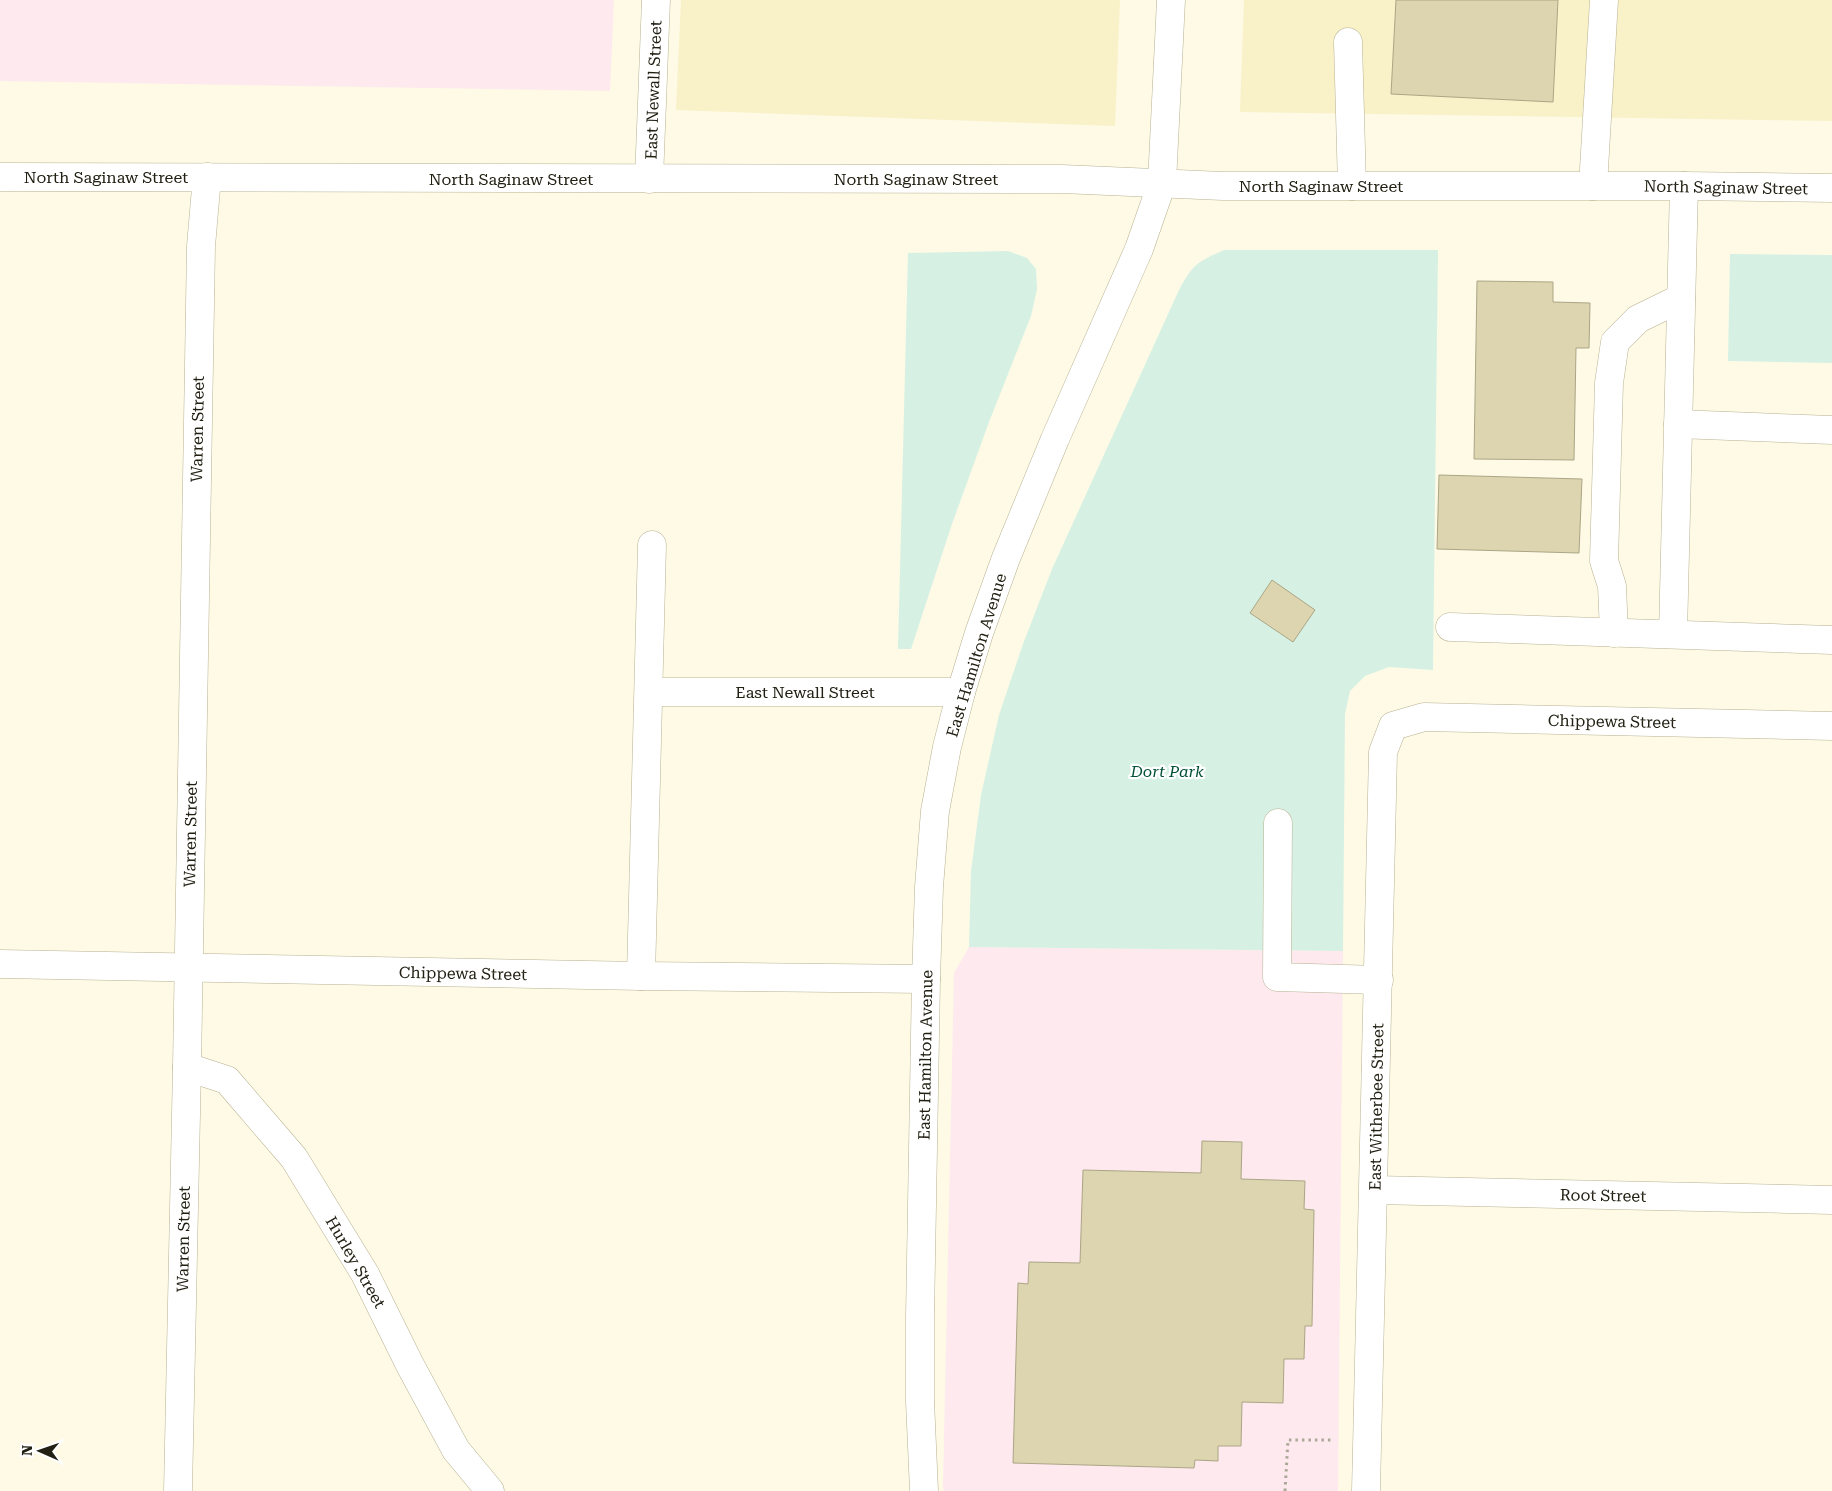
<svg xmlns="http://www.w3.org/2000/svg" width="1832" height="1491" viewBox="0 0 1832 1491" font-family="'Roboto Serif',serif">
<rect width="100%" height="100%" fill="#fefae6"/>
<g fill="#f9f1c8">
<polygon points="681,0 1120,0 1115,126 676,110"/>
<polygon points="1244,0 1832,0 1832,121 1240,112"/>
</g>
<g fill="#fee9ef">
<polygon points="0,0 614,0 610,91 0,81"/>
<polygon points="969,947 1343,951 1338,1491 944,1491 943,1486 954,973"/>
</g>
<g fill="#d6f1e3">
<path d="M1224,250H1438L1433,670L1389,667L1365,676L1350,691L1345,714L1343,951L969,947L971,871L981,795L999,715L1023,644L1052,569L1179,290C1193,264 1197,262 1224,250Z"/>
<polygon points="1008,251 1027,258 1036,269 1037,289 1031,316 989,422 952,524 911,649 898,649 908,253"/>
<polygon points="1730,254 1832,255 1832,363 1728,361"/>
</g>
<g fill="#dcd5af" stroke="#aba585">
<polygon points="1396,0 1558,0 1553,102 1391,94"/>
<polygon points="1477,281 1553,282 1553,302 1590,303 1589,348 1576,348 1574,460 1474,459"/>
<polygon points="1439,475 1582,479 1579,553 1437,549"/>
<polygon points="1272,580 1315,610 1293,642 1250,613"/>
<polygon points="1202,1141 1242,1142 1241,1179 1305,1181 1304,1209 1314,1210 1312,1326 1305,1326 1304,1359 1284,1359 1283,1403 1242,1402 1241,1446 1218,1446 1218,1461 1195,1460 1194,1468 1013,1463 1018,1283 1028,1284 1029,1262 1080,1263 1083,1170 1201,1173"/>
</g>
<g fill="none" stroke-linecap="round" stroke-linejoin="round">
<g stroke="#b7b291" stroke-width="29">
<g id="minor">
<polyline points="1348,42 1352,186"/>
<polyline points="649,179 656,0"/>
<polyline points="1593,186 1604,0"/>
<polyline points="1678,424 1832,430"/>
<polyline points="1450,627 1832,640"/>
<polyline points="1614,633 1612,586 1604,561 1609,383 1615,342 1638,319 1681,298"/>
<polyline points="1673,634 1684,186"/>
<polyline points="649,692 961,692"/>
<polyline points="1278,823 1277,977 1379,980"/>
<polyline points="0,964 641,976 926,979"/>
<polyline points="641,976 652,545"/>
<polyline points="187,1067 227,1080 294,1158 365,1274 410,1365 456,1450 490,1491"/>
<polyline points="1374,1190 1832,1200"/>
<polyline points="178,1491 187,1067 201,246 207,177"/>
<polyline points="924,1491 920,1401 920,1317 926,979 929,887 935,811 947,747 961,692 979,633 1006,558 1055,439 1139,249 1162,183"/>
<polyline points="1366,1491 1383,752 1393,726 1424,717 1832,726"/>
</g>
</g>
<g stroke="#b7b291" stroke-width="29">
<g id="major">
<polyline points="0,177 1062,179 1223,186 1684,186 1832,188"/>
<polyline points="1162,183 1171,0"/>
</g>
</g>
<polyline stroke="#aba897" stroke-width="3" stroke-dasharray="2.5 4" stroke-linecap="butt" points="1285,1491 1288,1440 1333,1440"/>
<use href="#minor" stroke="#fff" stroke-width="28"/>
<use href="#major" stroke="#fff" stroke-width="28"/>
</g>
<g text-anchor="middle" stroke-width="4.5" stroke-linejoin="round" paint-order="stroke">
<g font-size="16" fill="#222013" stroke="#fff">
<text transform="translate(653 90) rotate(-88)" y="6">East Newall Street</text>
<text x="106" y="183">North Saginaw Street</text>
<text x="511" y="185">North Saginaw Street</text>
<text x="916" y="185">North Saginaw Street</text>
<text x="1321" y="192">North Saginaw Street</text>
<text transform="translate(1726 187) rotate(1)" y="6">North Saginaw Street</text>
<text transform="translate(197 429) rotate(-89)" y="6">Warren Street</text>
<text transform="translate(976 655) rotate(-73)" y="6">East Hamilton Avenue</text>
<text x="805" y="698">East Newall Street</text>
<text transform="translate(1612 721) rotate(1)" y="6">Chippewa Street</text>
<text transform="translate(190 834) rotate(-89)" y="6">Warren Street</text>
<text transform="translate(463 973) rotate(1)" y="6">Chippewa Street</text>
<text transform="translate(925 1055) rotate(-89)" y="6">East Hamilton Avenue</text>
<text transform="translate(1376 1107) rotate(-89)" y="6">East Witherbee Street</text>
<text transform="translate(1603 1195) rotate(1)" y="6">Root Street</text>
<text transform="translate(183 1239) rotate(-89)" y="6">Warren Street</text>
<text transform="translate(356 1262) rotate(60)" y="6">Hurley Street</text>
</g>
<g font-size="16" font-style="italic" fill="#025035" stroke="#fff">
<text x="1167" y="777">Dort Park</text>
</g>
</g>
<g transform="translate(40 1451) rotate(272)" stroke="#ffffff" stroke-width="4" paint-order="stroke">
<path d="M0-4L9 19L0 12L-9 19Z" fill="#222013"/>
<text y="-8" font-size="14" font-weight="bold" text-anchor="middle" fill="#222013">N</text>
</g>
</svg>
